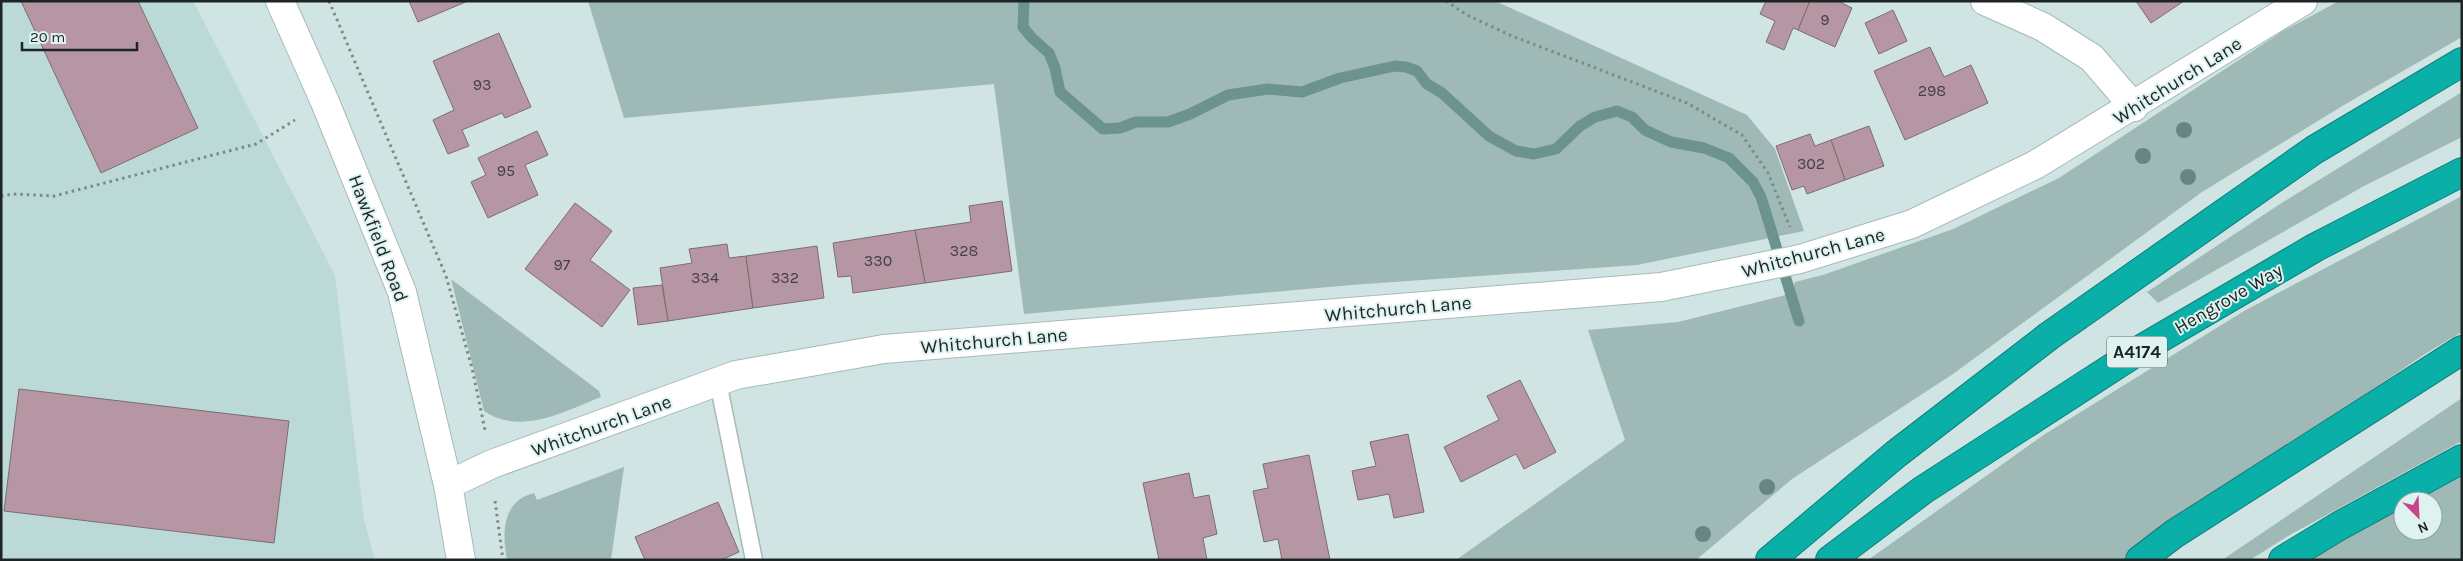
<svg xmlns="http://www.w3.org/2000/svg" width="2463" height="561" viewBox="0 0 2463 561" font-family="Karla,sans-serif">
<rect width="100%" height="100%" fill="#d0e5e3"/>
<polygon fill="#bbd9d6" points="1,1 193,1 335,275 364,520 375,560 1,560"/>
<g fill="#9eb9b6">
<polygon points="588,1 1495,1 1747,115 1775,149 1804,231 1637,265 1351,285 1024,314 994,84 624,118"/>
<polygon points="2339,1 2462,1 2462,37 2344,105 2202,192 1953,374 1792,479 1696,560 1456,560 1625,440 1588,330 1678,322 1790,294 1795,282 1823,275 1953,229 2059,178 2283,31"/>
<polygon points="2462,92 2462,137 2364,186 2158,303 2147,292 2280,204"/>
<polygon points="2462,196 2462,332 2428,352 2161,532 2124,560 1868,560 2045,434 2244,311"/>
<path d="M451,279L599,391L601,397C566,411 520,436 484,411Z"/>
<polygon points="2462,398 2462,441 2288,536 2250,560 2222,560"/>
<path d="M624,467L611,560H507C502,533 502,501 534,493L537,500Z"/>
<polygon points="2462,469 2462,560 2303,560 2403,503 2403,531 2433,531 2433,501 2406,501"/>
</g>
<g fill="none" stroke-linecap="round" stroke-linejoin="round">
<polyline stroke="#6d9390" stroke-width="11" points="1024,1 1023,27 1032,38 1049,53 1055,68 1060,92 1103,129 1120,128 1136,122 1168,122 1190,114 1228,95 1268,89 1302,92 1340,78 1395,66 1406,67 1417,71 1427,84 1442,93 1489,136 1516,151 1534,154 1556,149 1580,126 1595,117 1617,111 1632,117 1645,130 1671,142 1704,148 1729,158 1753,182 1761,197 1799,321"/>
</g>
<g fill="#b796a3" stroke="#7c6c72">
<polygon points="21,1 138,1 198,128 101,173"/>
<polygon points="409,1 468,1 418,22"/>
<polygon points="1766,1 1810,1 1798,30 1793,28 1784,50 1766,42 1775,21 1760,14"/>
<polygon points="1810,1 1838,1 1852,8 1835,47 1798,30"/>
<polygon points="2136,1 2184,1 2151,23"/>
<polygon points="1893,10 1907,41 1879,54 1865,23"/>
<polygon points="499,33 531,107 505,118 502,113 462,130 469,146 448,154 433,120 454,110 433,61"/>
<polygon points="1930,47 1944,77 1971,65 1988,103 1905,140 1874,71"/>
<polygon points="1869,126 1884,166 1845,180 1831,140"/>
<polygon points="537,131 548,155 525,165 538,195 488,218 471,182 486,175 478,158"/>
<polygon points="1810,134 1815,146 1831,140 1845,180 1807,194 1804,186 1792,190 1776,146"/>
<polygon points="1002,201 1012,271 925,283 915,230 971,222 969,206"/>
<polygon points="575,203 612,231 590,260 630,290 602,327 525,269"/>
<polygon points="915,230 925,283 853,293 851,276 838,277 833,243"/>
<polygon points="727,244 729,258 746,256 753,308 668,321 660,268 692,263 689,249"/>
<polygon points="817,246 824,298 753,308 746,256"/>
<polygon points="662,285 668,321 638,325 633,288"/>
<polygon points="1520,380 1556,452 1524,469 1516,454 1461,482 1444,447 1499,420 1487,396"/>
<polygon points="19,389 289,421 274,543 4,511"/>
<polygon points="1408,434 1424,512 1394,518 1389,494 1358,500 1352,471 1376,466 1370,442"/>
<polygon points="1309,455 1330,560 1282,560 1278,539 1264,542 1253,491 1268,488 1263,464"/>
<polygon points="1189,473 1194,498 1209,495 1217,534 1203,538 1207,560 1159,560 1143,483"/>
<polygon points="718,502 739,552 721,560 645,560 635,537"/>
</g>
<g fill="none" stroke-linecap="round" stroke-linejoin="round">
<g stroke="#a7bab8" stroke-width="19">
<polyline id="lane" points="718,382 754,560"/>
</g>
<g stroke="#a7bab8" stroke-width="30">
<g id="street">
<polyline points="280,1 325,102 402,292 448,485 461,560"/>
<polyline points="1985,1 2043,27 2092,58 2134,107"/>
<polyline points="448,485 492,464 736,375 884,349 1661,287 1800,259 1912,224 2035,165 2303,1"/>
</g>
</g>
<g stroke="#117f7a" stroke-width="30">
<g id="highway">
<polyline points="1770,560 1896,454 2049,336 2314,150 2462,62"/>
<polyline points="1830,560 1923,490 2138,351 2316,247 2462,172"/>
<polyline points="2140,560 2174,534 2462,350"/>
<polyline points="2283,560 2339,526 2462,459"/>
</g>
</g>
<g stroke="#7b8a88" stroke-width="3" stroke-dasharray="2.5 4" stroke-linecap="butt">
<polyline points="329,1 446,276 472,368 485,430"/>
<polyline points="1446,1 1467,15 1512,36 1687,103 1742,135 1768,173 1790,227"/>
<polyline points="1,196 13,194 54,196 256,144 295,120"/>
<polyline points="495,501 503,560"/>
</g>
<use href="#lane" stroke="#fff" stroke-width="16"/>
<use href="#street" stroke="#fff" stroke-width="28"/>
<use href="#highway" stroke="#0aafa8" stroke-width="28"/>
</g>
<g fill="#668583">
<circle cx="2184" cy="130" r="8"/>
<circle cx="2143" cy="156" r="8"/>
<circle cx="2188" cy="177" r="8"/>
<circle cx="1767" cy="487" r="8"/>
<circle cx="1703" cy="534" r="8"/>
</g>
<g text-anchor="middle" stroke-width="4" stroke-linejoin="round" paint-order="stroke">
<g font-size="16" fill="#444144">
<text x="1825" y="25">9</text>
<text x="482" y="90">93</text>
<text x="1932" y="96">298</text>
<text x="1811" y="169">302</text>
<text x="506" y="176">95</text>
<text x="964" y="256">328</text>
<text x="878" y="266">330</text>
<text x="562" y="270">97</text>
<text x="705" y="283">334</text>
<text x="785" y="283">332</text>
</g>
<rect fill="#def2f0" stroke="#576261" stroke-width="1" x="2107" y="336.5" width="60" height="31" rx="4"/>
<g font-size="18" font-weight="bold" fill="#1d2524">
<text x="2137" y="358">A4174</text>
</g>
<g font-size="19" fill="#1d2524" stroke="#def2f0">
<text transform="translate(2177 80) rotate(-32)" y="7">Whitchurch Lane</text>
<text transform="translate(379 238) rotate(69)" y="7">Hawkfield Road</text>
<text transform="translate(1813 252) rotate(-15)" y="7">Whitchurch Lane</text>
<text transform="translate(2228 298) rotate(-30)" y="7">Hengrove Way</text>
<text transform="translate(1398 308) rotate(-5)" y="7">Whitchurch Lane</text>
<text transform="translate(994 340) rotate(-5)" y="7">Whitchurch Lane</text>
<text transform="translate(601 425) rotate(-20)" y="7">Whitchurch Lane</text>
</g>
</g>
<rect width="2463" height="561" fill="none" stroke="#1d2524" stroke-width="5"/>
<g transform="translate(2418 516) rotate(156)"><circle r="24" fill="#def2f0" stroke="#91a09e"/>
<path d="M0-4L9 19L0 12L-9 19Z" fill="#c94488"/>
<text y="-8" font-size="14" font-weight="bold" text-anchor="middle" fill="#1d2524">N</text>
</g>
<path d="M22 42v8h115v-8" fill="none" stroke="#1d2524" stroke-width="2.5"/>
<text x="30" y="42" font-size="15" fill="#1d2524" stroke="#def2f0" stroke-width="4" paint-order="stroke">20 m</text>
</svg>
